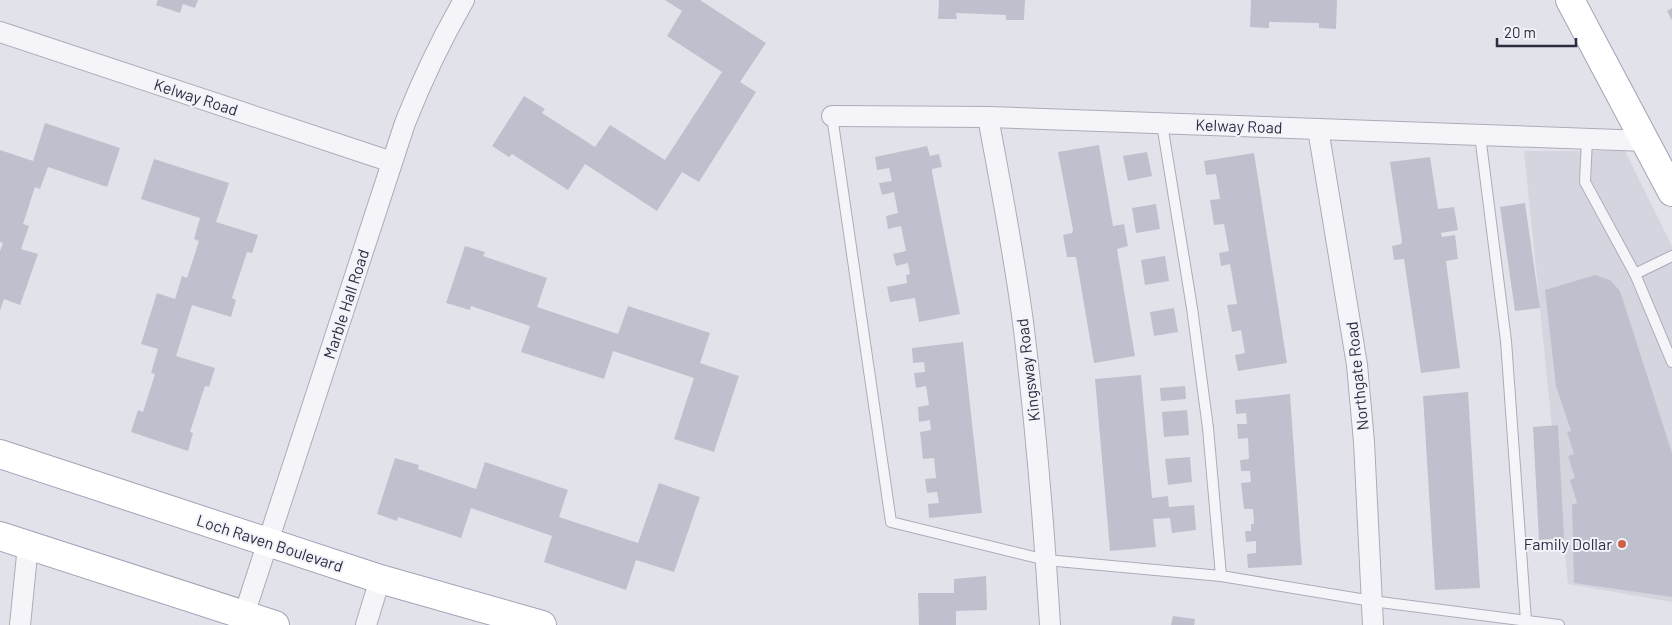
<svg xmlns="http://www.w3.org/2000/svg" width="1672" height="625" viewBox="0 0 1672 625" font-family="Barlow,sans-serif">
<rect width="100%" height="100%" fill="#e2e3ea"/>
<polygon fill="#d4d5df" points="1524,151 1625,151 1672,246 1672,602 1568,584"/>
<g fill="#bfc0cd">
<polygon points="158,0 198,0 195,8 183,4 180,13 156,5"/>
<polygon points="665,0 700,0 766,43 740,82 756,92 699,182 682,172 657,211 585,164 568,190 512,154 509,157 492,146 524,96 545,109 542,113 595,147 610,125 665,160 722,72 667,36 682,11"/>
<polygon points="939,0 1025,0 1024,20 1006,20 1006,15 956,13 957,19 938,19"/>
<polygon points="1251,0 1337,0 1336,29 1319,28 1319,23 1269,22 1269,28 1250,27"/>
<polygon points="1672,8 1672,20 1667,11"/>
<polygon points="45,123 120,148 107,187 48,167 40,189 35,187 23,224 29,226 21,249 38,254 20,305 4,299 0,311 0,251 3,243 0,242 0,150 33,161"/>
<polygon points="1099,145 1113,226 1124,224 1128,246 1117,249 1135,356 1094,363 1076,257 1067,257 1063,235 1072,233 1073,230 1058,152"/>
<polygon points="927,146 930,156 939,154 942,167 932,169 932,172 960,314 919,322 915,298 890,302 887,287 907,283 906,275 910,274 908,263 896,266 893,254 906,251 901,226 888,229 886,216 898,213 894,192 882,195 879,183 892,181 889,168 877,170 875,157"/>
<polygon points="1147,152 1152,176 1128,181 1123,156"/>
<polygon points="1254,153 1287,363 1238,371 1235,355 1245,353 1241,330 1232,332 1227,305 1237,304 1230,264 1221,266 1219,253 1229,251 1224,224 1214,225 1210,200 1220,199 1216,174 1206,175 1204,161"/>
<polygon points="1430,157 1438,209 1454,207 1458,230 1441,233 1442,237 1455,235 1458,259 1446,261 1460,368 1421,373 1404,259 1394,260 1392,246 1401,244 1402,241 1390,162"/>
<polygon points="154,159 229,183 216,222 258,235 252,253 247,252 232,298 236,300 231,317 192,305 176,356 215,368 209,387 205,386 190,432 193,433 188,451 131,432 138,410 143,412 155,374 151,373 158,349 141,344 157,293 175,299 182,276 187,278 199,241 194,239 200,218 141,199"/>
<polygon points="1525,203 1540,308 1515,311 1500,207"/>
<polygon points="1156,204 1160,229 1136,233 1132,208"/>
<polygon points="465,246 485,252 483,256 547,278 537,307 618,334 628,306 710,333 700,363 739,376 714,452 674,439 694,378 613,351 604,379 521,352 530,326 471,306 470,310 446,303"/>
<polygon points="1165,256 1169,281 1145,285 1141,260"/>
<polygon points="1595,275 1610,280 1620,291 1672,453 1672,597 1574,583 1572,505 1577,503 1570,480 1575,478 1568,456 1574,454 1567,432 1571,431 1556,386 1545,290"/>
<polygon points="1174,308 1178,332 1154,336 1150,312"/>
<polygon points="963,342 982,513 929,518 928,504 939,503 937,492 927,493 925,479 936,478 934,458 923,459 920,432 931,430 930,420 919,422 918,407 929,405 926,386 916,388 914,373 925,372 924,362 913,363 912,348"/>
<polygon points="1141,375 1152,498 1168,496 1169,507 1194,505 1196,530 1172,533 1170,518 1153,519 1156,547 1110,551 1095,379"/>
<polygon points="1185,386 1186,399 1161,401 1160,388"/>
<polygon points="1468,392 1480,588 1435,590 1423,396"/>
<polygon points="1290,394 1302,565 1248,568 1247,554 1256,553 1256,541 1246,542 1245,531 1251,531 1251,524 1254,524 1253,509 1244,509 1241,483 1251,482 1250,471 1241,471 1240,460 1249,459 1248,438 1238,439 1237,424 1247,424 1246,413 1236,414 1235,400"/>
<polygon points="1187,410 1189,435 1164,437 1162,412"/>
<polygon points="1558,425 1564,538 1539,540 1533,427"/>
<polygon points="1190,457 1192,482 1168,485 1165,459"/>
<polygon points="395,458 419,465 418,469 476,489 485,462 568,490 559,517 638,543 659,483 700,497 674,572 636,560 626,590 544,562 552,536 471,508 461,538 398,517 397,521 377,514"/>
<polygon points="986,576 987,610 956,611 956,625 919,625 918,593 954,593 954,579"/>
<polygon points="1173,616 1195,619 1194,625 1171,625"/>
</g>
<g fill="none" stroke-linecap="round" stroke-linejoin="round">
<g stroke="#abacb8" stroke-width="12">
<g id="lane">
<polyline points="832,116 891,522 1046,560 1221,576 1372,601 1559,625"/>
<polyline points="1162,124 1192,308 1208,428 1221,576"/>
<polyline points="1480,135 1506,341 1526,621"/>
<polyline points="1587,139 1585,182 1635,274"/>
<polyline points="1672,256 1635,274 1672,362"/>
</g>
</g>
<g stroke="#abacb8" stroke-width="22">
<g id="street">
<polyline points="0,32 392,162"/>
<polyline points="832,116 988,117 1646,141"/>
<path d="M988,117C1001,188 1015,258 1024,330C1036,428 1044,527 1050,625"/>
<polyline points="1318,129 1357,365 1364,442 1373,625"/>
<path d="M244,615L405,123C422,80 441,40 464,0"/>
<polyline points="20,625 28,545"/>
<polyline points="366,625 380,579"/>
</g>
</g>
<g stroke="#a2a3b6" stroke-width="30">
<g id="primary">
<polyline points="1570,0 1672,192"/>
<polyline points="0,454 380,579 542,625"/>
<polyline points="0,536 275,625"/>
</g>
</g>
<use href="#lane" stroke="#f5f5f9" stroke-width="10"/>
<use href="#street" stroke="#f5f5f9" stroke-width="20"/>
<use href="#primary" stroke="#fff" stroke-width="28"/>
</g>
<circle fill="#cc604a" stroke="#f2f3f8" stroke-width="2" cx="1622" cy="544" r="5"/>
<g text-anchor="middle" stroke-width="4" stroke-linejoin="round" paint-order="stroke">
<g font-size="16" fill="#2a2c42" stroke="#f2f3f8">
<text transform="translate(196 97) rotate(18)" y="6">Kelway Road</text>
<text transform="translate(1239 126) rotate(2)" y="6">Kelway Road</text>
<text transform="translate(346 304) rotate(-72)" y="6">Marble Hall Road</text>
<text transform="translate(1028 370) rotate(-97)" y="6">Kingsway Road</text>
<text transform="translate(1357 376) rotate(-96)" y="6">Northgate Road</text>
<text transform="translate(270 543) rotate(18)" y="6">Loch Raven Boulevard</text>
</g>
<g font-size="16" fill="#2a2c42" stroke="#f2f3f8" text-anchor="end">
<text x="1612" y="550">Family Dollar</text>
</g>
</g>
<path d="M1497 38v8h79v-8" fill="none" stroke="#2a2c42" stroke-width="2.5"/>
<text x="1504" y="38" font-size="15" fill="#2a2c42" stroke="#f2f3f8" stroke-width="4" paint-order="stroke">20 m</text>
</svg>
